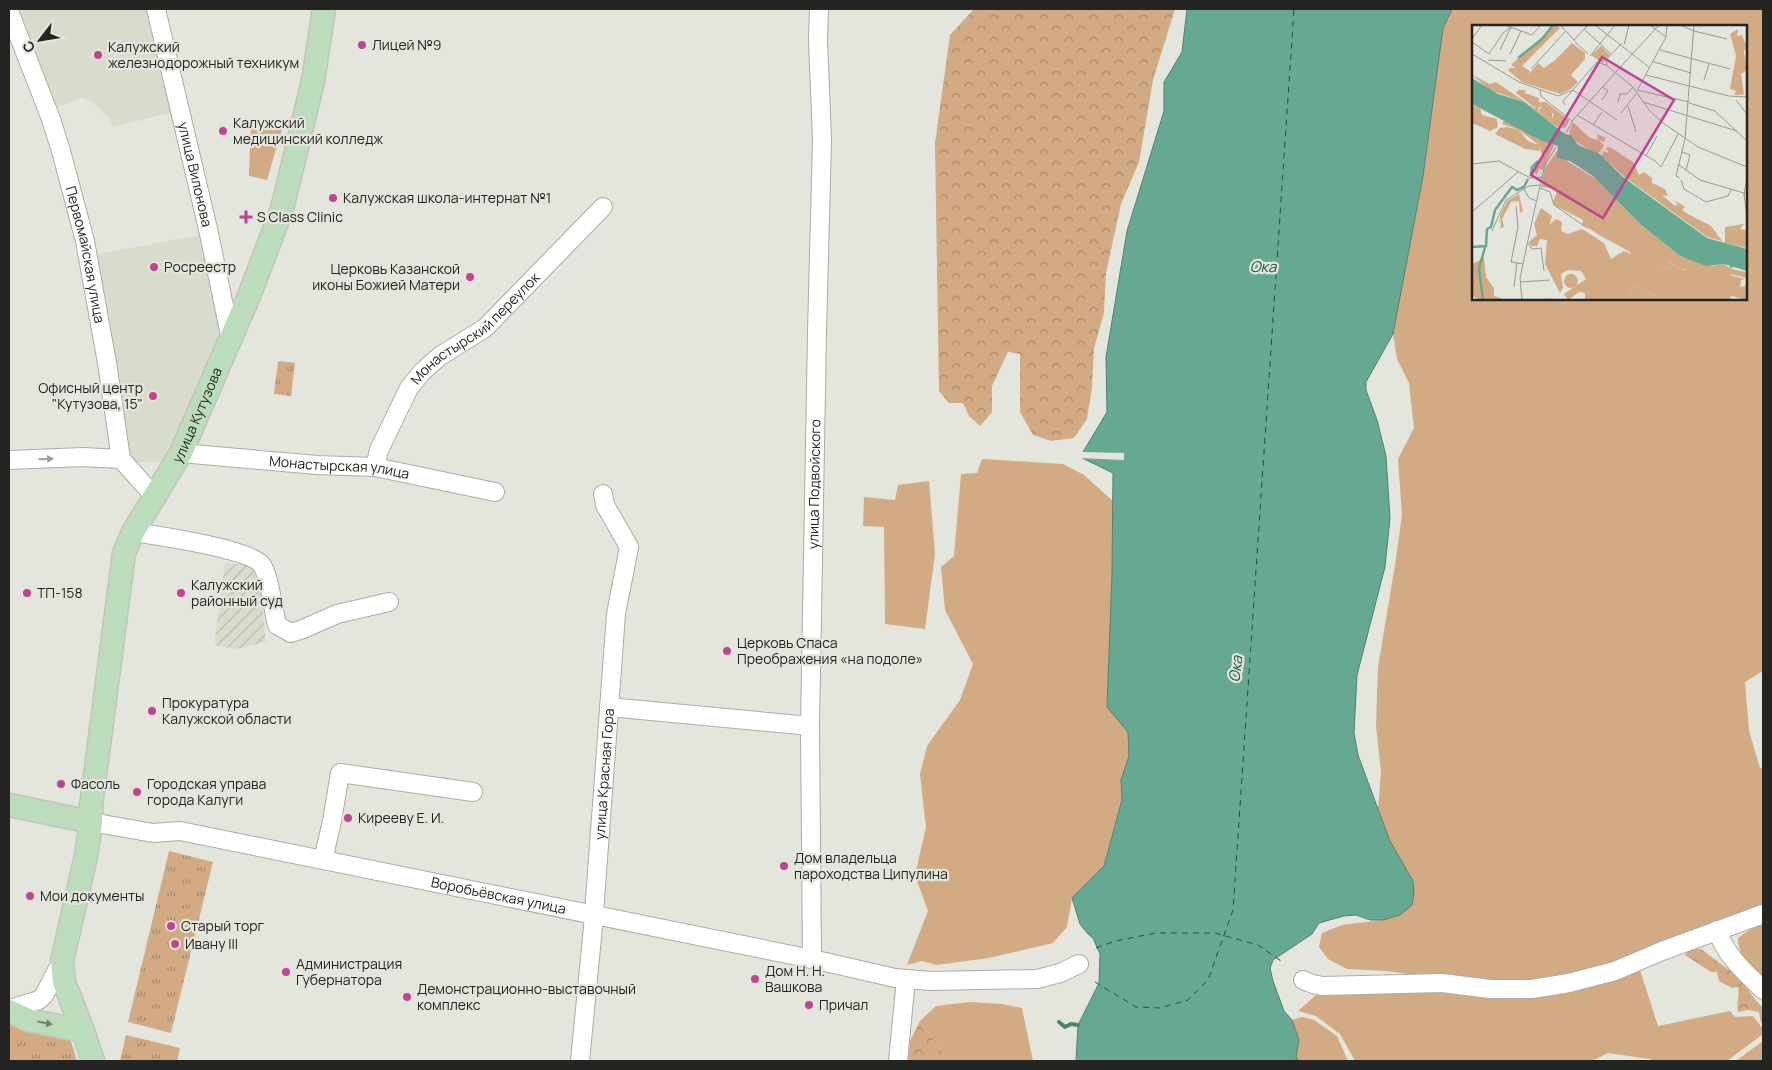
<svg xmlns="http://www.w3.org/2000/svg" width="1772" height="1070" viewBox="0 0 1772 1070" font-family="Manrope,sans-serif">
<defs>
<pattern id="industrial-furrows" width="10" height="10" patternUnits="userSpaceOnUse" patternTransform="scale(1.25)"><rect width="10" height="10" fill="#d8dccd"/><path d="M-1 1l2-2M0 10L10 0M9 11l2-2" fill="none" stroke="#b9bdb0"/></pattern>
<pattern id="forest-crowns" width="20" height="18" patternUnits="userSpaceOnUse" patternTransform="scale(1.25)"><rect width="20" height="18" fill="#d2aa84"/><path d="M2 6a3 3 0 1 1 6 0M12 15a3 3 0 1 1 6 0" fill="none" stroke="#aa8a6c"/></pattern>
<pattern id="park-tufts" width="24" height="20" patternUnits="userSpaceOnUse" patternTransform="scale(1.25)"><rect width="24" height="20" fill="#d2aa84"/><path d="M3 7l-1-3M5 7V3M7 7l1-3M15 17l-1-3M17 17v-4M19 17l1-3" fill="none" stroke="#aa8a6c"/></pattern>
</defs>
<rect width="100%" height="100%" fill="#e4e6de"/>
<g fill="#d8dccd">
<polygon points="16,9 163,9 175,112 112,127 109,118 94,103 81,98 55,108"/>
<polygon points="206,234 219,327 218,340 171,451 162,462 133,462 124,453 92,255"/>
</g>
<polygon fill="url(#industrial-furrows)" points="225,563 255,566 259,573 266,642 236,649 214,645"/>
<g fill="#d2aa84" fill-rule="evenodd">
<path d="M1452,9H1763V671L1745,682L1749,731L1760,768H1763V906L1640,951L1607,966L1562,976L1528,980L1462,982L1387,971L1347,969L1328,959L1319,947L1322,933L1342,925L1383,920L1390,841L1378,809L1381,772L1376,725L1378,667L1395,565L1402,515L1398,459L1414,428L1409,383L1397,359L1393,334L1423,176L1443,28ZM1473,26H1746V299H1473Z"/>
<polygon points="251,122 282,129 267,180 249,176"/>
<polygon points="982,459 1063,464 1084,475 1113,501 1112,574 1107,707 1128,732 1129,756 1121,780 1122,800 1104,866 1072,898 1067,927 1053,943 1023,950 989,958 937,965 922,961 907,965 928,911 915,875 926,827 920,774 927,746 960,700 973,664 945,610 941,567 954,556 961,474 977,473"/>
<polygon points="929,481 935,554 925,629 885,624 884,527 863,526 864,497 895,500 898,485"/>
<path d="M1763,925V978C1751,967 1738,956 1738,938L1751,929Z"/>
<polygon points="1640,970 1658,1026 1730,1011 1735,1017 1753,1016 1763,1029 1763,1034 1727,1061 1651,1061 1650,1059 1608,1053 1592,1061 1355,1061 1340,1034 1316,1016 1298,1011 1316,995 1434,990 1518,998 1607,983"/>
<polygon points="970,1002 1002,1004 1022,1008 1033,1061 949,1061 920,1021 936,1006"/>
<polygon points="1302,1017 1314,1020 1337,1036 1348,1061 1298,1061 1296,1056 1299,1040 1292,1020"/>
</g>
<g fill="url(#forest-crowns)">
<polygon points="974,9 1175,9 1153,80 1139,162 1121,204 1106,273 1104,313 1094,348 1092,387 1087,419 1074,438 1051,441 1033,435 1020,412 1020,354 1008,352 992,386 992,412 980,426 969,416 963,403 949,403 939,391 935,143 950,35"/>
<path d="M1690,949H1701L1741,979L1753,997L1763,1008V1024L1761,1023L1759,1012L1748,1010L1738,1012C1736,1002 1740,996 1738,987L1732,988L1719,981L1717,972H1711L1685,955Z"/>
<polygon points="920,1021 949,1061 908,1061 910,1041"/>
<polygon points="1763,1041 1763,1061 1736,1061"/>
</g>
<g fill="url(#park-tufts)">
<polygon points="278,361 295,363 291,396 274,394"/>
<polygon points="169,851 213,862 171,1033 128,1022"/>
<polygon points="9,1021 69,1035 77,1061 9,1061"/>
<polygon points="126,1035 180,1048 177,1061 120,1061"/>
</g>
<polygon fill="#66a892" stroke="#528170" points="1187,9 1452,9 1443,28 1423,176 1393,334 1366,382 1366,390 1377,420 1386,456 1390,518 1385,567 1357,675 1354,733 1358,755 1378,809 1390,841 1413,881 1414,893 1412,905 1400,915 1383,920 1370,920 1356,915 1344,916 1319,923 1312,934 1273,960 1270,968 1273,981 1284,1011 1292,1020 1299,1040 1296,1056 1298,1061 1076,1061 1078,1025 1099,983 1100,954 1093,938 1088,934 1080,924 1072,898 1104,866 1122,800 1121,780 1129,756 1128,732 1107,707 1112,574 1113,473 1080,457 1107,412 1106,357 1127,231 1164,111 1164,82 1182,52"/>
<polygon fill="#e4e6de" points="1081,452 1124,453 1124,460 1078,458"/>
<g fill="none" stroke-linecap="round" stroke-linejoin="round">
<polyline stroke="#528170" stroke-width="4" points="1059,1022 1065,1027 1071,1024 1078,1025"/>
<g stroke="#1c5343" stroke-width="1" stroke-dasharray="6 5" stroke-linecap="butt">
<polyline points="1096,948 1115,941 1156,933 1215,933 1258,945 1281,961"/>
<polyline points="1095,982 1136,1007 1160,1008 1188,1000 1208,980 1233,910 1294,9"/>
</g>
<g stroke="#abada5" stroke-width="20">
<g id="minor">
<path id="s1" d="M156,9L208,229L231,340"/>
<path id="s2" d="M9,11L51,119L61,151L85,241L107,363L121,459L154,496"/>
<path id="s3" d="M181,453L317,465L375,467L495,492"/>
<polyline points="9,460 83,457 121,459"/>
<path id="s4" d="M375,467L379,450L409,388L422,372L440,356L485,328L603,207"/>
<path d="M133,532C154,535 252,549 262,565C270,578 273,609 277,625L291,633L303,629L337,614L389,602"/>
<polyline points="609,707 810,726"/>
<path id="s5" d="M91,822L153,833L180,831L812,959L895,978L931,981L1037,979L1060,973L1079,964"/>
<polyline points="323,860 332,821 340,773 473,792"/>
<path d="M1717,930C1725,955 1745,972 1763,990"/>
<path id="s6" d="M812,959L810,726L817,333L822,140L818,40L819,9"/>
<polyline points="1303,980 1313,984 1322,986 1442,983 1490,989 1532,989 1569,983 1615,971 1662,951 1763,914"/>
<polyline points="9,1009 39,1000 44,995 62,961"/>
<path id="s7" d="M580,1061L593,927L616,614L629,547L605,505L603,494"/>
<polyline points="898,1061 906,979"/>
</g>
</g>
<g stroke="#c2c2c1" stroke-width="25">
<g id="major">
<polyline points="9,805 91,822"/>
<polyline points="9,1011 28,1020 83,1031"/>
<path id="s8" d="M93,1061L83,1031L64,982L62,961L86,856L91,822V806L124,553L133,532L181,453L249,296L282,209L313,81L324,9"/>
</g>
</g>
<use href="#minor" stroke="#fff" stroke-width="18"/>
<use href="#major" stroke="#bcddbb" stroke-width="22"/>
</g>
<defs><path id="oneway-solid" d="M-6-.8H1V-3.2L6.5 0L1 3.2V.8H-6Z" transform="scale(1.25)"/></defs>
<use fill="#9c9d9c" href="#oneway-solid" transform="translate(46 459) rotate(-2)"/>
<use fill="#70816e" href="#oneway-solid" transform="translate(45 1023) rotate(11)"/>
<g fill="#c14391" stroke="#e4e6de" stroke-width="2">
<circle cx="362" cy="45" r="5"/>
<circle cx="98" cy="55" r="5"/>
<circle cx="223" cy="131" r="5"/>
<circle cx="333" cy="198" r="5"/>
<path d="M243.5 209.5h5v5h5v5h-5v5h-5v-5h-5v-5h5z"/>
<circle cx="154" cy="267" r="5"/>
<circle cx="470" cy="277" r="5"/>
<circle cx="153" cy="396" r="5"/>
<circle cx="27" cy="593" r="5"/>
<circle cx="181" cy="593" r="5"/>
<circle cx="727" cy="651" r="5"/>
<circle cx="152" cy="711" r="5"/>
<circle cx="61" cy="784" r="5"/>
<circle cx="137" cy="792" r="5"/>
<circle cx="348" cy="818" r="5"/>
<circle cx="784" cy="866" r="5"/>
<circle cx="30" cy="896" r="5"/>
<circle cx="171" cy="926" r="5"/>
<circle cx="175" cy="944" r="5"/>
<circle cx="286" cy="972" r="5"/>
<circle cx="755" cy="979" r="5"/>
<circle cx="407" cy="997" r="5"/>
<circle cx="809" cy="1005" r="5"/>
</g>
<g text-anchor="middle" stroke-width="4.5" stroke-linejoin="round" paint-order="stroke">
<g font-size="14" fill="#242522" stroke="#e4e6de" text-anchor="start">
<text x="372" y="50">Лицей №9</text>
<text x="108" y="52">Калужский<tspan x="108" dy="16">железнодорожный техникум</tspan></text>
<text x="233" y="128">Калужский<tspan x="233" dy="16">медицинский колледж</tspan></text>
<text x="343" y="203">Калужская школа-интернат №1</text>
<text x="257" y="222">S Class Clinic</text>
<text x="164" y="272">Росреестр</text>
<text x="460" y="274" text-anchor="end">Церковь Казанской<tspan x="460" dy="16">иконы Божией Матери</tspan></text>
<text x="143" y="393" text-anchor="end">Офисный центр<tspan x="143" dy="16">"Кутузова, 15"</tspan></text>
<text x="191" y="590">Калужский<tspan x="191" dy="16">районный суд</tspan></text>
<text x="37" y="598">ТП-158</text>
<text x="737" y="648">Церковь Спаса<tspan x="737" dy="16">Преображения «на подоле»</tspan></text>
<text x="162" y="708">Прокуратура<tspan x="162" dy="16">Калужской области</tspan></text>
<text x="71" y="789">Фасоль</text>
<text x="147" y="789">Городская управа<tspan x="147" dy="16">города Калуги</tspan></text>
<text x="358" y="823">Кирееву Е. И.</text>
<text x="794" y="863">Дом владельца<tspan x="794" dy="16">пароходства Ципулина</tspan></text>
<text x="40" y="901">Мои документы</text>
<text x="181" y="931">Старый торг</text>
<text x="185" y="949">Ивану III</text>
<text x="296" y="969">Администрация<tspan x="296" dy="16">Губернатора</tspan></text>
<text x="765" y="976">Дом Н. Н.<tspan x="765" dy="16">Вашкова</tspan></text>
<text x="417" y="994">Демонстрационно-выставочный<tspan x="417" dy="16">комплекс</tspan></text>
<text x="819" y="1010">Причал</text>
</g>
<g font-size="14" fill="#242522" stroke="#e4e6de">
<text dy="5" stroke="none"><textPath href="#s1" startOffset="170">улица Вилонова</textPath></text>
<text dy="5" stroke="none"><textPath href="#s2" startOffset="256">Первомайская улица</textPath></text>
<text dy="5" stroke="none"><textPath href="#s4" startOffset="176">Монастырский переулок</textPath></text>
<text dy="5" stroke="none"><textPath href="#s8" startOffset="675">улица Кутузова</textPath></text>
<text dy="5" stroke="none"><textPath href="#s3" startOffset="159">Монастырская улица</textPath></text>
<text dy="5" stroke="none"><textPath href="#s6" startOffset="475">улица Подвойского</textPath></text>
<text dy="5" stroke="none"><textPath href="#s7" startOffset="288">улица Красная Гора</textPath></text>
<text dy="5" stroke="none"><textPath href="#s5" startOffset="415">Воробьёвская улица</textPath></text>
</g>
<g font-size="15" font-style="italic" fill="#1c5343" stroke="#e4e6de">
<text x="1263" y="272">Ока</text>
<text transform="translate(1236 669) rotate(-83)" y="5">Ока</text>
</g>
</g>
<g transform="translate(1472 25)">
<rect width="275" height="275" fill="#e4e6de"/>
<path d="M38,43H46L88,69L50,57L36,45ZM0,50L18,59L24,57L62,83L67,81L66,86L80,94L82,87L97,95L96,99L93,103L83,101L52,77L18,65ZM32,95L82,120L71,145L67,144L64,151L62,143L67,140L70,130L67,120L47,105L30,99ZM101,97L118,113L126,115L125,109L134,113L132,117L126,115L132,120L128,127L124,129L100,114L97,107ZM86,125V134H92L124,154L168,199L208,231L240,241L252,239L259,244L275,247V253L258,249L262,255L255,261L246,262L229,251H216L214,244L209,245L198,237V242L189,243L160,232L158,227L127,210L110,199L111,195L84,181L81,177L86,164L69,162L73,143ZM92 256a7 7 0 1 1 14 0a7 7 0 1 1-14 0ZM160,261L183,270L187,275H155Z" fill="#d2aa84"/>
<path d="M83,0L88,3L50,41L58,46L56,50L39,40ZM266,4L265,11L270,10L275,22L272,26L275,45L269,49L272,69L269,70H262L264,66L258,64L264,31L258,9ZM54,65L53,68L67,73V77H74L97,95L85,96V89L80,88V94L66,86L70,82H62L44,68L46,65ZM0,80L8,83L10,90L25,94L26,102L18,106L0,98ZM35,102L47,105L56,116L67,120L68,126L53,124L23,109L28,103ZM138,122L161,137L167,150L172,147L180,153V158L193,164L196,171L190,170L203,181L206,180L202,175L213,182L210,185L214,188L239,201L250,216L235,212L154,153L130,131L131,126L137,128L134,123ZM47,169L51,186L48,188L47,176L39,177L30,194L32,201L29,204L28,191L35,176ZM69,183L80,191L77,200L84,194L90,197L89,206L96,209L110,204L132,218L139,234L152,226L189,243L198,242L196,236L209,245H218V249L242,253L246,262L250,255L255,260L262,255L257,250L274,254L269,255L268,262L273,261L275,256V275L260,271L256,275H187L183,270L160,261L155,275H113V268L107,267L96,275L92,269L114,254L109,246L96,245L89,249L91,263L88,268L73,239L75,215L68,214L65,221H59L57,217L65,210L62,199ZM272,199L268,204L274,205L275,223L253,218V202ZM12,233L14,252L22,263V271L34,275H8L0,271V239Z" fill="#d2aa84"/>
<path d="M100,18L113,28V34L99,50L106,57L99,64L88,69L56,50L66,38L72,43L82,36ZM129,21L138,30L130,38L119,30Z" fill="#d2aa84"/>
<path d="M0,53L26,69L52,77L93,109L99,110L106,120L128,129L151,152L235,213L275,224V246L252,239L234,241L208,231L168,199L121,151L98,136L85,133L86,121L70,116L0,79Z" fill="#66a892"/>
<path fill="none" stroke="#66a892" stroke-width="2.5" d="M46,33L70,14L81,0M92,108L87,114L91,121L216,213L246,230L275,240M59,151L60,142L66,136M249,218L250,226L260,235L259,243M0,222L14,221L15,204L19,202L23,185L40,162L45,165L52,162L56,154M11,275L7,244L13,222"/>
<path fill="none" stroke="#979993" stroke-width="1" d="M33,0L60,10L69,0M88,0L103,16M123,0L178,43M178,0L194,12M208,0L222,6M112,4L139,29M222,6L255,14M0,14L10,0M102,15L116,0M0,17L17,29L31,8L39,2M103,17L116,29M152,20L157,0M28,25L39,2M188,25L258,44M0,29L47,57L86,71L101,65L125,37L134,40L160,61L177,85L191,98L226,122L275,142M38,29L49,6M118,31L143,0M16,35L34,36M182,37L219,48M135,40L134,35L150,18M59,44L93,7M143,48L187,0M174,50L257,71L275,72M232,55L237,39M166,64L194,12L195,0M68,65L69,71L100,96M165,65L217,77M130,75L136,66L131,62M264,75L275,89M146,77L148,69H155L161,62M171,77L265,106M217,78L243,86L275,116M93,80L91,76L101,65L145,95M156,81L164,107M149,88L164,69M105,90L183,136L189,142L206,109M121,100L130,87M94,108L101,95L143,48M213,114L222,0M210,127L218,130L214,145M174,131L185,111M0,139L27,136L58,153L71,152M207,140L228,155L275,169M208,153L204,151L213,114M275,154L272,169L275,193M209,155L212,164L234,177L256,171L259,165M68,163L78,167L82,180L115,203M52,164L57,173L65,176M44,181L46,202L39,237L51,239M0,187L46,147M20,206L34,175L57,161L69,160M56,218L60,224L69,223L72,246M48,257L78,255M42,262L45,238M50,275L48,253L62,187L73,140L84,122M64,275L79,274"/>
<path fill="#c14391" fill-opacity="0.15" stroke="#c14391" stroke-width="2.5" d="M130,32L202,75L131,193L59,150Z"/>
<rect width="275" height="275" fill="none" stroke="#242522" stroke-width="2.5"/>
</g>
<rect width="1772" height="1070" fill="none" stroke="#242522" stroke-width="20"/>
<g transform="translate(40 40) rotate(239)" stroke="#e4e6de" stroke-width="4" paint-order="stroke">
<path d="M0-4L9 19L0 12L-9 19Z" fill="#242522"/>
<text y="-8" font-size="14" font-weight="bold" text-anchor="middle" fill="#242522">С</text>
</g>
</svg>
